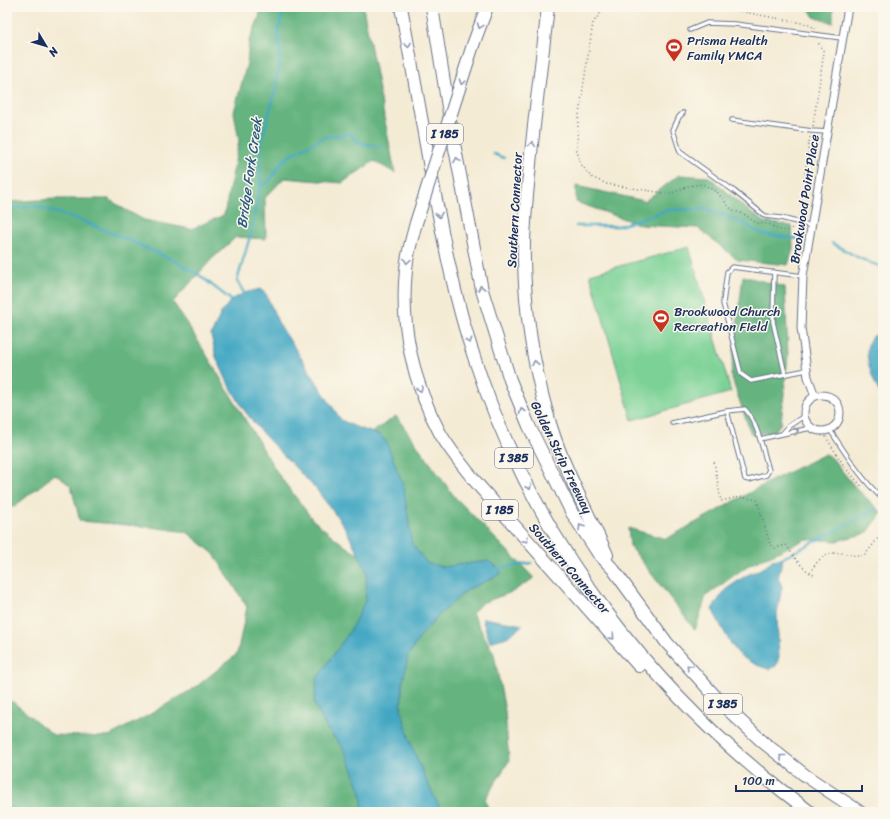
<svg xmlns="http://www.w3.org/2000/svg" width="890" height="819" viewBox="0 0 890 819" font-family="Sriracha,sans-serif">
<rect width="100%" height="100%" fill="#fbf7ec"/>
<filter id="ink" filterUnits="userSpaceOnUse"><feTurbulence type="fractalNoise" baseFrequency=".025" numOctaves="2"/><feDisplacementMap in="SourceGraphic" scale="8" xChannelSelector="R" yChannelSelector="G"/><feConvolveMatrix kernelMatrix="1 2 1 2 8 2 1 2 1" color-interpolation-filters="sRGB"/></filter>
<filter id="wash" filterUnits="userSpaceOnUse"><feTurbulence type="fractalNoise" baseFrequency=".012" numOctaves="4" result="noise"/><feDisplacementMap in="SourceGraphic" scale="16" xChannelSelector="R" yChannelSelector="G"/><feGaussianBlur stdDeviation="0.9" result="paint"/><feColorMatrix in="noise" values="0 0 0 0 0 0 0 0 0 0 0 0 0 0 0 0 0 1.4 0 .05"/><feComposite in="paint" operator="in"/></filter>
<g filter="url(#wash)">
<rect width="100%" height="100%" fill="#f4ebd4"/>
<polygon fill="#7cd296" stroke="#4c807a" points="689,247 731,392 632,420 590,274"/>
<g fill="#65b47f" stroke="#40726e">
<polygon points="261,7 363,7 395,173 374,161 342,183 284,178 265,198 266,239 236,237 212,259 173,302 206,354 278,474 313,520 345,546 365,559 358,442 396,416 454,496 534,578 512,592 482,603 472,613 494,654 505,711 509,761 485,799 489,812 7,812 7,702 13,702 53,735 107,737 147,716 196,687 237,654 247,607 214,554 187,532 150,527 80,521 71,486 55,474 15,506 7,509 7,202 55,199 109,199 124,209 144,220 191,229 224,215 239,141 234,112 247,63 249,41 259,18"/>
<polygon points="808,7 833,7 833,23 814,17"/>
<polygon points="679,175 709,177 751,213 765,222 792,226 793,249 788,265 738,260 698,228 641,225 576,202 576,186 645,201"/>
<polygon points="743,276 785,287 788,355 781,423 774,432 751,434 731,376"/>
<polygon points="825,454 832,458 855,487 882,513 867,533 837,541 806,539 747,566 706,596 695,630 630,546 628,528 666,539 765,484"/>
</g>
<g fill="#43a7c3" stroke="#2f6b90">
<polygon points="260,289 266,294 278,322 341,420 358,428 380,435 387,443 404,488 412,544 427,563 443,567 488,561 499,568 501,574 467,590 438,616 420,637 408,656 403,681 401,709 412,747 429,786 442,812 363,812 361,793 353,770 343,748 327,729 314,703 317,678 350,631 365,601 367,571 344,526 316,489 262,433 244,410 228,383 216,357 211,335 221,313 231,300 244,293"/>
<path d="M881,333H883V399C875,386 859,350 872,337C875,335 878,334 881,333Z"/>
<path d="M783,558L778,578L782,586L777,614L779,657L776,666L769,669C760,667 749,662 741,656C732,649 718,620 712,609L725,590L745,576L765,567L772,560Z"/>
<polygon points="483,618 523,625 507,637 490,642 483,622"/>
</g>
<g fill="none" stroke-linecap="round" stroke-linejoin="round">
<g stroke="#43a7c3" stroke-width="2.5">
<polyline points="494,154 504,158"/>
<polyline points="260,186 270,181 280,164 292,154 325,137 350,134 360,143 381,147"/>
<polyline points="7,209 35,206 80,220 126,239 175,261 198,274 231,300"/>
<polyline points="576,226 619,226 668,210 707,209 743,223 761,234 799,239"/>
<path d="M832,243C848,252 864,262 883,267"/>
<polyline points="244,293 237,281 251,233 260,186 261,144 275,91 280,60 278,30 285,7"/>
<polyline points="783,558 876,509"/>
<polyline points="499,568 531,563"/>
</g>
</g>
</g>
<g filter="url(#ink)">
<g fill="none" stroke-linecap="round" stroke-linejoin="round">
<g stroke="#677187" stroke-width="5.5">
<g id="service">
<polyline points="690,30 707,23 735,24 842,38"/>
<polyline points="683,113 679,117 673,130 680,152 734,191 765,216 781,218 812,226"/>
<polyline points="732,120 812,131 827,132"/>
<polyline points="774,272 773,322 785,374"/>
<polyline points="803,276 732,267 727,272 723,303 741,374 751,381 807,370"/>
<polyline points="804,416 789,426 782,434 811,428"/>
<path d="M672,423L727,411L745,409C758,423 763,452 769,470L766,475L749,480L745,479L727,411"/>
<path d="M830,430C846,454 861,479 883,499"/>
<polyline points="760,439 782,434"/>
</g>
</g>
<g stroke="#677187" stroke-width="9">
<g id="minor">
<circle cx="822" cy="413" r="18"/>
<polyline points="815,396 808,377 801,328 803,276 848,7"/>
</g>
</g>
<g stroke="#677187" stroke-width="14">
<g id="motorway">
<path d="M401,7C411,61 421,115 430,168C442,233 454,298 475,360C536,544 654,698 810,812"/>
<polyline points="432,7 453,138 482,290 510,380 529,426 572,513 598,553 613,569 667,643 723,705 763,742 806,776 860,812"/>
<path d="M548,7C542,59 535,111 530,164C527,196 523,228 524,260C525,312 533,363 547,413C560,462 586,508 607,555"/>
<polyline points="473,45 487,7"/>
<path d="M416,223C412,238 407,254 406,270C400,326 413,383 440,433C451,452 465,469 480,487L639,666"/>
</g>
</g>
<g stroke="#677187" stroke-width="1.5" stroke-dasharray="1 3" stroke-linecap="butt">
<polyline points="605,7 593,23 578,121 577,150 580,163 591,177 607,184 670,194 688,186 703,184 717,192 732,210 744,214 756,223 769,224 779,230 790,230 793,227"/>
<polyline points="718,7 807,24 815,28 815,29"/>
<path d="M883,106C881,113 878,121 883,127"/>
<polyline points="813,126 824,52 817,41"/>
<polyline points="799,217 801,209 808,149 810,137"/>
<polyline points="814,433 826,437 844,466 863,488"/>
<path d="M714,462L721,501L739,497L757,500L770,544L775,548L786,545C794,556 801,569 814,575"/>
<polyline points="879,504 883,508"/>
<path d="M810,573C818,557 829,550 848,554C854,555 858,557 864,556L883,532"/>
</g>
<use href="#service" stroke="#fff" stroke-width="3.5"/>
<use href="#minor" stroke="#fff" stroke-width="7"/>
<use href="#motorway" stroke="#fff" stroke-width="12"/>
<g stroke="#677187" stroke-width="14" stroke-linecap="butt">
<polyline id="motorway-bridge" points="416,223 473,45"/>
</g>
<use href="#motorway-bridge" stroke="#fff" stroke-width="12"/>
</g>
<defs><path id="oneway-chevron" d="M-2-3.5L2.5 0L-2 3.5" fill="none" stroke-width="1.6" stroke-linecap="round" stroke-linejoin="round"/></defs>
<g stroke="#8d97ae">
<use href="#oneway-chevron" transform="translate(480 26) rotate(110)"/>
<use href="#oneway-chevron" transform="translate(408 45) rotate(79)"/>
<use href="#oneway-chevron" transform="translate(462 82) rotate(107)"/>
<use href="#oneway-chevron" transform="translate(532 144) rotate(-84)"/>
<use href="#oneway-chevron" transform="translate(457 160) rotate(-100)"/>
<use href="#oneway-chevron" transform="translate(439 215) rotate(80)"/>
<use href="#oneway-chevron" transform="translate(407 261) rotate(99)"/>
<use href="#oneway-chevron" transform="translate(481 288) rotate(-103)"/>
<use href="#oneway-chevron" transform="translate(469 341) rotate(73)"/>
<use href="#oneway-chevron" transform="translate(535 363) rotate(-101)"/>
<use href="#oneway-chevron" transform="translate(420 389) rotate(70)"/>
<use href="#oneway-chevron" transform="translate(522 411) rotate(-113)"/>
<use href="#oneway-chevron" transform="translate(796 431) rotate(-16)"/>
<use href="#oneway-chevron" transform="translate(529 487) rotate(63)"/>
<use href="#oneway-chevron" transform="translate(581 527) rotate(-122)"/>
<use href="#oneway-chevron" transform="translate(526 540) rotate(49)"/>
<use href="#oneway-chevron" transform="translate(612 637) rotate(48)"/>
<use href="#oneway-chevron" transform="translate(689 667) rotate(-133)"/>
<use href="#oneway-chevron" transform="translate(782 757) rotate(-141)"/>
</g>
</g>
<defs>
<g id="stadium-pin" transform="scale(0.9)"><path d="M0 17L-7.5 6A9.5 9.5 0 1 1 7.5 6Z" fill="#c8321e" stroke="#fbf7ec"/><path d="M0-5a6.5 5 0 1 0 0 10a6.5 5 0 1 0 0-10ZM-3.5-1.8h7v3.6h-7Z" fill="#fff"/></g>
</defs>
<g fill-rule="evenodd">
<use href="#stadium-pin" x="674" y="47"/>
<use href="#stadium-pin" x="661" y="318"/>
</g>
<g text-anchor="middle" stroke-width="3" stroke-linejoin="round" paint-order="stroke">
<g fill="#fbf7ec" stroke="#5e6b89" stroke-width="1">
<rect x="427" y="124" width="36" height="20" rx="3"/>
<rect x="495" y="448" width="38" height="20" rx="3"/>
<rect x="482" y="500" width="36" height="20" rx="3"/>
<rect x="704" y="694" width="38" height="20" rx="3"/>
</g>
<g font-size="12" font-weight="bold" fill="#1b2f5e">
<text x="445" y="138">I 185</text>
<text x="514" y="462">I 385</text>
<text x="500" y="514">I 185</text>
<text x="723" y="708">I 385</text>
</g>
<g font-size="13" fill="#1b2f5e" stroke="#fbf7ec" text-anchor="start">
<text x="687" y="45">Prisma Health<tspan x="687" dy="15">Family YMCA</tspan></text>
<text x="674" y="316">Brookwood Church<tspan x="674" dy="15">Recreation Field</tspan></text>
</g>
<g font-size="13" fill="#1b2f5e" stroke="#fbf7ec">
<text transform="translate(804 199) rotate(-81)" y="5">Brookwood Point Place</text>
<text transform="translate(514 210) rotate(-87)" y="5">Southern Connector</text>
<text transform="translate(562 457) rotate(64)" y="5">Golden Strip Freeway</text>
<text transform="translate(570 568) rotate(49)" y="5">Southern Connector</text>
</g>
<g font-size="14" font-style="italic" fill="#295981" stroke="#fbf7ec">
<text transform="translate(249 173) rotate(-82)" y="5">Bridge Fork Creek</text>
</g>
</g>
<rect width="890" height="819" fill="none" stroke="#fbf7ec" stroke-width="24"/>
<g transform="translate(46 46) rotate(128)" stroke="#fbf7ec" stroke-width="3" paint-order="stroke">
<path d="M0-3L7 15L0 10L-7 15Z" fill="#1b2f5e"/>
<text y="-6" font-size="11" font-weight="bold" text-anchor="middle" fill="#1b2f5e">N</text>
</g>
<path d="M736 785v6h126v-6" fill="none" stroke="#1b2f5e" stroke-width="2"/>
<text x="742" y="785" font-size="12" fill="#1b2f5e" stroke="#fbf7ec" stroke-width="3" paint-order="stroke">100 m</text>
</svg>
